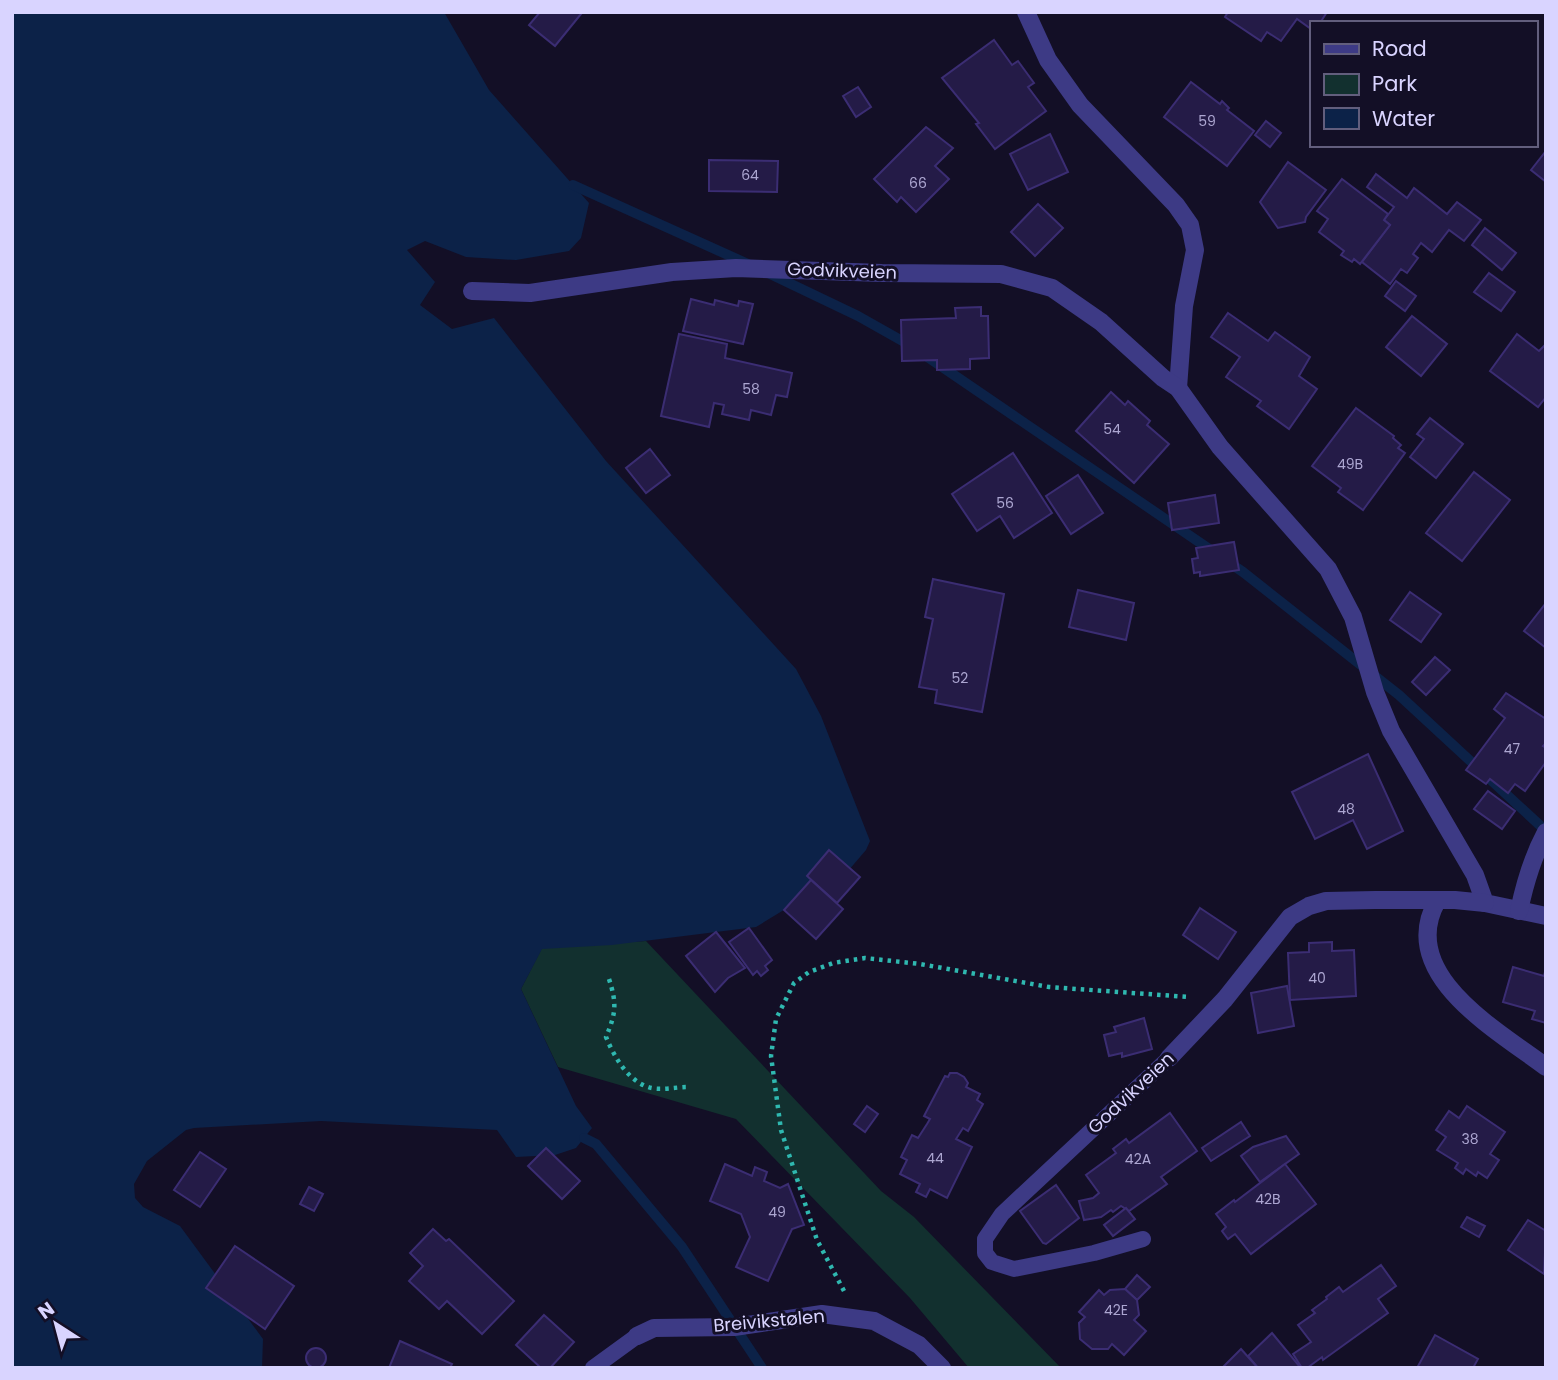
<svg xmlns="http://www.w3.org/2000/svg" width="1558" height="1380" viewBox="0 0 1558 1380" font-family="Poppins,sans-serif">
<rect width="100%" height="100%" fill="#130f26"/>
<polygon fill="#12302f" points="646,941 881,1191 914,1217 1061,1368 969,1368 910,1298 736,1119 558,1067 521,989 542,948"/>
<polygon fill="#0c2248" points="12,12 444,12 489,90 589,203 581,238 569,251 516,260 466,257 425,241 407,250 435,282 420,305 452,329 494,318 606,461 796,669 821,716 870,841 866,850 848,871 756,927 612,945 542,949 521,989 576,1106 592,1128 576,1148 555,1155 516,1157 497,1130 321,1121 194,1128 186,1130 147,1161 134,1184 135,1198 143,1207 180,1226 263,1339 262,1368 12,1368"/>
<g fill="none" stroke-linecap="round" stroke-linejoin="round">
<g stroke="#0c2248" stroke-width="10">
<polyline points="573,185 748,264"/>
<polyline points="766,272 858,316 913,347 1243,572 1399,695 1546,831"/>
<polyline points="584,1138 596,1144 682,1247 762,1368"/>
</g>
</g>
<g fill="#241b47" stroke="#3b2d73" stroke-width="2">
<polygon points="540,12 579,12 581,14 555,46 529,25"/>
<polygon points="1228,12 1327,12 1320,23 1311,23 1311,29 1297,19 1281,41 1267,32 1261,41 1225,17"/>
<polygon points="994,40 1012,65 1018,61 1034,83 1028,87 1046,111 995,149 976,124 979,123 942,78"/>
<polygon points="1191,82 1220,104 1222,101 1229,108 1227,110 1254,131 1227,166 1164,117"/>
<polygon points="858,87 871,107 856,117 843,96"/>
<polygon points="1266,121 1281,133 1270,147 1255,135"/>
<polygon points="926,127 953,148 935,166 949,179 916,212 901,197 897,202 874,179"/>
<polygon points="1050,134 1068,172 1028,190 1010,154"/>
<polygon points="1546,151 1546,182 1531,170"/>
<polygon points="709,160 778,161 777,192 709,191"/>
<polygon points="1288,162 1326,190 1306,217 1305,222 1278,228 1260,202"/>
<polygon points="1376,174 1407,198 1414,188 1447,214 1457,202 1481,220 1464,241 1449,230 1432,252 1421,243 1413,254 1418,258 1407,273 1401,269 1390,284 1362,262 1390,225 1384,220 1394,207 1367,187"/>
<polygon points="1342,179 1388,214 1384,220 1390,225 1360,264 1354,259 1352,262 1341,255 1344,251 1319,232 1328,219 1317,211"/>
<polygon points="1038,204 1063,228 1035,256 1011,232"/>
<polygon points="1485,228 1516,253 1502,270 1472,245"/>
<polygon points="1489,273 1515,292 1501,311 1474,292"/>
<polygon points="1396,281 1416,296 1405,311 1385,296"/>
<polygon points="691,299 714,305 715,300 738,306 739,301 753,304 743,344 683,331"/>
<polygon points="981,307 981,316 988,316 989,358 970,359 970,369 937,370 937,360 902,361 901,320 956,318 955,308"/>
<polygon points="1228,313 1268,341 1275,332 1310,357 1299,376 1317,389 1289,429 1257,406 1261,401 1226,377 1240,357 1211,337"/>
<polygon points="1412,316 1447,344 1421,376 1386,347"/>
<polygon points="679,334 727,344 725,358 792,373 787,397 776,395 771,415 751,410 749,420 722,414 724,405 714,403 709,427 661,416"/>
<polygon points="1517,334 1539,351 1546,344 1546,397 1538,407 1490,371"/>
<polygon points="1111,392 1125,405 1128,401 1150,421 1147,425 1169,444 1134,483 1076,431"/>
<polygon points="1356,408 1394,436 1393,438 1401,445 1398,448 1405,453 1363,510 1338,492 1341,488 1312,466"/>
<polygon points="1430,418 1463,444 1436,478 1410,457 1424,439 1417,434"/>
<polygon points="650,449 670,475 646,493 626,468"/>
<polygon points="1013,453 1052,513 1014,538 1000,516 977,531 952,494"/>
<polygon points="1474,472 1510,500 1462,561 1426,533"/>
<polygon points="1078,475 1103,513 1071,534 1046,496"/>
<polygon points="1215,495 1219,523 1172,530 1168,503"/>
<polygon points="1234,542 1239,570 1200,576 1200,572 1194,573 1192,559 1198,558 1196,548"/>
<polygon points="933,579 1004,594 982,712 935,703 937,690 919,687 933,619 925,617"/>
<polygon points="1078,590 1134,603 1126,640 1069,627"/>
<polygon points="1410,592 1441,614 1421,642 1390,620"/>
<polygon points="1546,603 1546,648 1524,631"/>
<polygon points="1435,657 1450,670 1426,695 1412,682"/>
<polygon points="1506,693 1546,719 1546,743 1543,746 1546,748 1546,762 1525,791 1515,784 1508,793 1490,779 1486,784 1466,770 1505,718 1494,709"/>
<polygon points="1368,754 1403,831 1367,849 1353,820 1315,839 1292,792"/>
<polygon points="1488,791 1515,811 1502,829 1474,809"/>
<polygon points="829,850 860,877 837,903 807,876"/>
<polygon points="811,880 843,909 816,939 784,910"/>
<polygon points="1200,908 1236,932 1218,959 1183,935"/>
<polygon points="749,928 772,960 765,966 768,970 761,976 757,971 753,975 729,942"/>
<polygon points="716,932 745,968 728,978 715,992 686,956"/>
<polygon points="1332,942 1332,951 1354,950 1356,996 1290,1000 1288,953 1309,952 1309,943"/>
<polygon points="1513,967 1544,976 1546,968 1546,1023 1532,1019 1535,1011 1503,1002"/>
<polygon points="1287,986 1294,1026 1258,1033 1251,993"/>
<polygon points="1144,1018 1152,1049 1122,1057 1122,1053 1109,1056 1104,1035 1116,1032 1114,1027"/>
<polygon points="950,1073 957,1073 964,1077 968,1083 966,1087 980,1094 977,1100 983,1104 968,1131 963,1128 956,1139 972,1147 947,1198 930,1189 926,1197 916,1192 920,1184 900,1174 907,1160 901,1157 912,1135 918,1138 927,1124 930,1119 924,1116 945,1076 948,1077"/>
<polygon points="867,1106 878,1114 865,1132 854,1124"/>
<polygon points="1467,1106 1505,1132 1490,1154 1499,1160 1487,1178 1478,1172 1476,1176 1466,1169 1463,1174 1455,1168 1458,1163 1437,1150 1446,1137 1436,1130 1449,1111 1459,1118"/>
<polygon points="1170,1113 1197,1151 1161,1177 1167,1184 1129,1211 1121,1206 1113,1212 1111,1210 1101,1217 1084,1220 1079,1201 1093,1198 1099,1193 1086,1175 1116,1153 1113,1149 1126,1139 1129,1143"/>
<polygon points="1241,1122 1250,1136 1211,1161 1202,1148"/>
<polygon points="1286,1136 1299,1154 1260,1182 1241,1156 1253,1147"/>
<polygon points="546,1148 580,1181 562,1199 528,1166"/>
<polygon points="200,1152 226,1169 200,1207 174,1190"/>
<polygon points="725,1164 752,1176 755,1167 767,1172 764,1181 780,1188 788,1184 804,1225 792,1229 768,1281 736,1267 750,1237 741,1214 710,1201"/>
<polygon points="1285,1164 1316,1204 1251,1254 1235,1234 1228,1239 1222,1231 1226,1227 1216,1214 1234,1200 1235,1202"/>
<polygon points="1056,1185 1079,1218 1046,1244 1043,1243 1020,1211"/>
<polygon points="309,1187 323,1194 314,1211 300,1204"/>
<polygon points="1126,1208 1135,1219 1113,1236 1104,1225"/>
<polygon points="1467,1217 1485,1226 1479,1237 1461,1227"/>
<polygon points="1528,1220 1546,1231 1544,1274 1508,1250"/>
<polygon points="433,1229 446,1241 449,1239 514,1301 482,1334 447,1301 439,1309 409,1281 423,1266 410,1253"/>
<polygon points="235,1246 294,1286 265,1329 206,1288"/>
<polygon points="1381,1265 1396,1286 1378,1299 1388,1313 1323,1360 1322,1357 1307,1368 1302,1368 1293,1354 1311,1342 1298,1325 1315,1313 1312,1310 1327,1299 1326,1297 1339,1287 1343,1292"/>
<polygon points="1137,1275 1150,1287 1137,1300 1125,1289"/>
<polygon points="1125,1289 1137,1300 1139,1315 1134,1320 1146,1331 1124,1355 1112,1344 1108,1349 1092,1349 1080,1339 1079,1323 1085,1317 1079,1312 1099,1290 1104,1295 1110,1290"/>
<polygon points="544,1315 574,1342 550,1368 541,1368 516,1345"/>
<polygon points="1272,1333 1300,1367 1299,1368 1258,1368 1248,1356"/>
<polygon points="1435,1335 1478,1359 1473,1368 1417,1368"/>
<polygon points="400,1341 452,1364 450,1368 389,1368"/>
<circle cx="316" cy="1358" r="10"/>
<polygon points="1241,1349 1258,1368 1222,1368"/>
</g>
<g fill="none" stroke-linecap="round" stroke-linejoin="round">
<g stroke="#2fb8b0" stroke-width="4.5" stroke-dasharray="3.5 5" stroke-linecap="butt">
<path d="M609,979C617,1004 616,1013 606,1037C614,1056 627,1080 648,1087C659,1091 676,1087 687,1087"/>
<polyline points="844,1291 817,1240 781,1130 771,1056 776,1019 794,983 809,972 833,963 865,958 920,964 1049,987 1189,997"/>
</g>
<g stroke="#3d3a85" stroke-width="16">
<polyline points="1143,1239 1094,1253 1014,1269 992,1262 985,1253 985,1239 1002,1214 1169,1058"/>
<polyline points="593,1368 637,1336"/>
</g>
<g stroke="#3d3a85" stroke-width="18">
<polyline points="1026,12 1048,60 1080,105 1176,205 1190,225 1195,250 1184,306 1178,388"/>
<polyline points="472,291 530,293 672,272 736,268 882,273 1001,274 1052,288 1101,322 1163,378 1178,388 1220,447 1328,569 1353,617 1375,692 1391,731 1475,875 1485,903 1546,916"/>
<path d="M1437,901C1396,974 1497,1030 1546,1067"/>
<path d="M1519,911C1525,882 1532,858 1546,832"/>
<polyline points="1169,1058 1225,999 1290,917 1309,906 1326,901 1375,900 1455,900 1485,903"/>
<polyline points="637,1336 654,1328 734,1327 822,1314 874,1321 919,1345 942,1368"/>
</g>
</g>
<g text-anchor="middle" stroke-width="6" stroke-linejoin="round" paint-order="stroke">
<g font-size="14" fill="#aca6d1">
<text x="1207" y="126">59</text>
<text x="750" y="180">64</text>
<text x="918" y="188">66</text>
<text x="751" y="394">58</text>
<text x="1112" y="434">54</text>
<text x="1350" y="469">49B</text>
<text x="1005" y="508">56</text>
<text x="960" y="683">52</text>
<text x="1512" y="754">47</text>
<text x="1346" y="814">48</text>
<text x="1317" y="983">40</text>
<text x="1470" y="1144">38</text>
<text x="935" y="1163">44</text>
<text x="1138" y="1164">42A</text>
<text x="1268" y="1204">42B</text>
<text x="777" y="1217">49</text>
<text x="1116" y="1315">42E</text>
</g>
<g font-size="18" fill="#d9d4ff" stroke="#130f26">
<text transform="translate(842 271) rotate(2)" y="6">Godvikveien</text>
<text transform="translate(1131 1093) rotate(-43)" y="6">Godvikveien</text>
<text transform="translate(769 1321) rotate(-5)" y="6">Breivikstølen</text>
</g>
</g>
<rect width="1558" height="1380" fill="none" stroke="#d9d4ff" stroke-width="28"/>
<rect x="1310" y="21" width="228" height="126" fill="#130f26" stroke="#625e7d" stroke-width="2"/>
<rect x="1324" y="44" width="35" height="10" fill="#3d3a85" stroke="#625e7d" stroke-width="2"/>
<text x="1372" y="56" font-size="21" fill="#d9d4ff">Road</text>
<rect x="1324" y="74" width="35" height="21" fill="#12302f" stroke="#625e7d" stroke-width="2"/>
<text x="1372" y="91" font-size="21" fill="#d9d4ff">Park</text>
<rect x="1324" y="108" width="35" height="21" fill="#0c2248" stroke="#625e7d" stroke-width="2"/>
<text x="1372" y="126" font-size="21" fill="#d9d4ff">Water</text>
<g transform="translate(56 1324) rotate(324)" stroke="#130f26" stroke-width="5" paint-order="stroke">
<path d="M0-5L12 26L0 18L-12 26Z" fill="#d9d4ff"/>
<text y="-10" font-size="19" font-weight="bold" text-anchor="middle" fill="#d9d4ff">N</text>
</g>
</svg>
